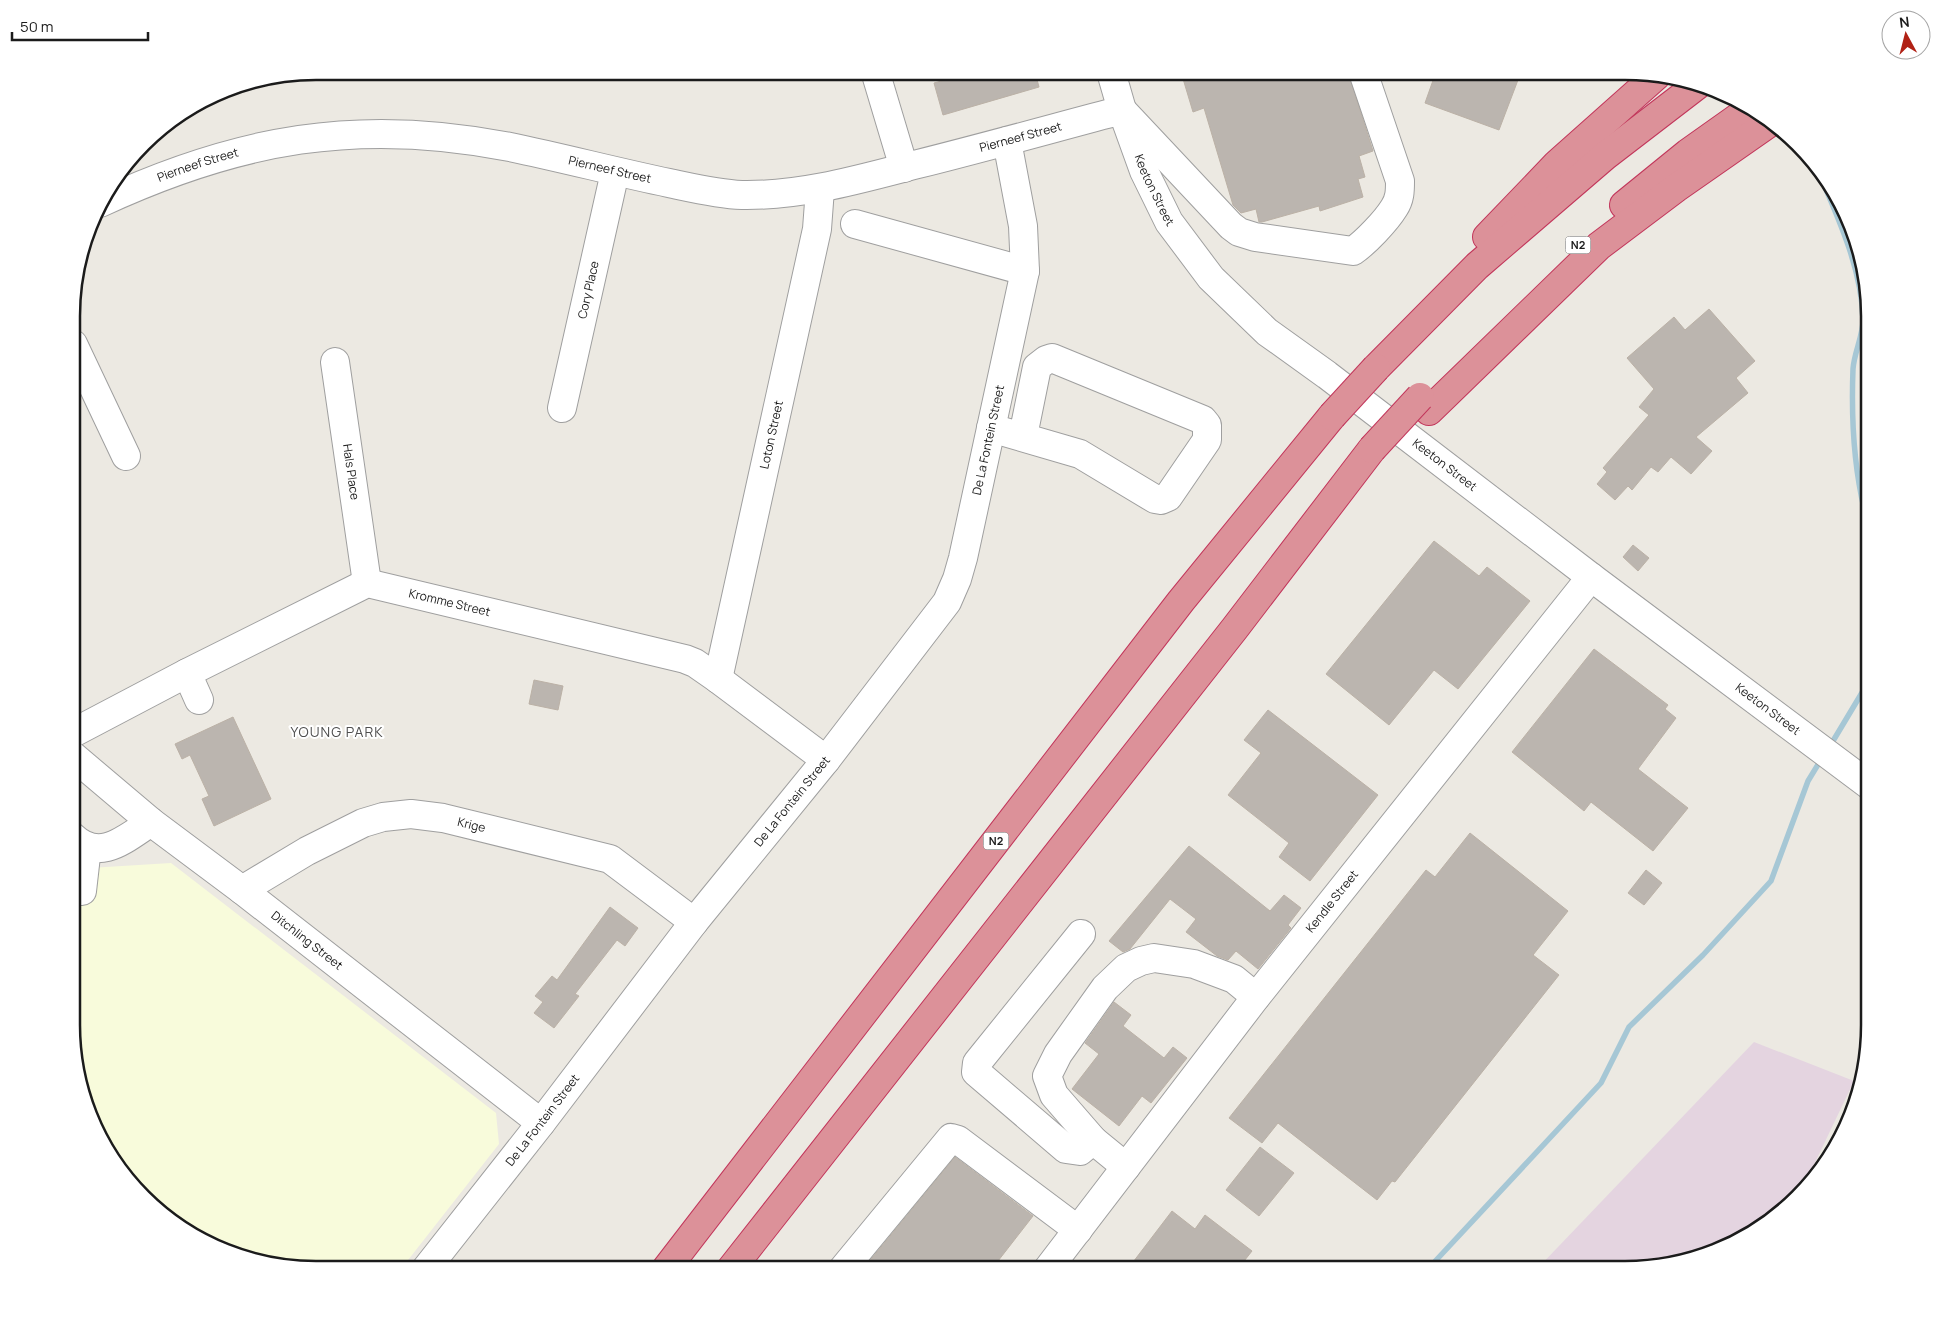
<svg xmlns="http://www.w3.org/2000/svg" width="1941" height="1341" viewBox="0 0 1941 1341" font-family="Manrope,sans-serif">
<rect width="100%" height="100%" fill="#ece9e2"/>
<polygon fill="#e4d4e0" points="1754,1042 1854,1081 1800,1194 1786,1209 1733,1244 1688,1261 1625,1270 1536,1270"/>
<polygon fill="#f8fbdb" points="171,863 496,1113 499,1144 401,1269 300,1269 237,1257 167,1219 104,1148 73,1056 73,869"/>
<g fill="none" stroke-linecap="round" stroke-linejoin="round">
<g stroke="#a6c7d5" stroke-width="5.5">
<path d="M1815,164C1836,213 1862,267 1863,320C1863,336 1854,353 1853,369C1851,421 1854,477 1869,527"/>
<polyline points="1830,746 1869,681"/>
<polyline points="1427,1270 1601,1083 1629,1027 1703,955 1771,881 1808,781 1822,758"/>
</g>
</g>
<g fill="#bbb5af" stroke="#bbb1a6">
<polygon points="975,72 1035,72 1039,87 943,115 934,83"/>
<polygon points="1181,72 1348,72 1373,151 1359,156 1365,177 1358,179 1363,197 1320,211 1319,206 1262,222 1259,222 1256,209 1241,213 1233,205 1204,108 1193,112"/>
<polygon points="1436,72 1521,72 1499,130 1425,103"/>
<polygon points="1709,309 1755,361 1736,378 1748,393 1696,437 1712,451 1691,474 1671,457 1658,472 1651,467 1632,490 1628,486 1615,500 1597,484 1607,472 1603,468 1649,415 1639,407 1654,389 1627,358 1674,317 1685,330"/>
<polygon points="1434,541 1479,576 1487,567 1530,601 1458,689 1434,670 1389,725 1326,674"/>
<polygon points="1633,545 1649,558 1638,571 1623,557"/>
<polygon points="1594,649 1668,705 1665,709 1676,718 1638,769 1688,808 1653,851 1591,802 1584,811 1512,752"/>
<polygon points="534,680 563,686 558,710 529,704"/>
<polygon points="1268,710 1378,795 1310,881 1279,857 1289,843 1228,795 1261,753 1244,740"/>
<polygon points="233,717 271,799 214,826 202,799 209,796 190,755 182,759 175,744"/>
<polygon points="1470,833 1568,911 1533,955 1559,975 1395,1182 1392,1181 1377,1200 1278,1123 1262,1143 1229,1118 1426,870 1435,877"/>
<polygon points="1189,846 1270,911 1284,895 1301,908 1288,925 1291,928 1258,969 1236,951 1228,960 1217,956 1186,932 1196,919 1170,899 1130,949 1123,952 1109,941"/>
<polygon points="1646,870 1662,883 1644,905 1628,893"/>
<polygon points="610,907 638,928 625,946 617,940 575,994 579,996 554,1028 534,1013 543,1002 535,996 552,976 557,980"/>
<polygon points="1114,1002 1131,1015 1123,1026 1164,1058 1173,1047 1187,1058 1151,1103 1142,1096 1119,1126 1072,1089 1099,1054 1085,1043"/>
<polygon points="1260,1147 1294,1173 1259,1216 1226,1190"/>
<polygon points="955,1157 1033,1216 991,1270 863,1269"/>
<polygon points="1172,1211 1195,1229 1205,1215 1252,1251 1237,1270 1127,1270"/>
</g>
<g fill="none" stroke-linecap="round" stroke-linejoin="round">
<g stroke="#9f9f9f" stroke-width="30">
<g id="minor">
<polyline points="875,71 904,168"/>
<path id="s1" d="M1111,72L1122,110L1144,171L1169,222L1211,278L1267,332L1327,375L1591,577L1869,785"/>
<path id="s2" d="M100,203C238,139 358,117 510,147C563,158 616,172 669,183C693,188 717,194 742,195C802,196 860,179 918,164C986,147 1054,128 1122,110L1231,226L1239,232L1255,237L1353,251C1365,243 1386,221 1394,208C1400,199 1400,191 1400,181L1363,72"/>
<polyline points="855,224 1025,271"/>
<polyline points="73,344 126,456"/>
<path id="s3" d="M335,362L367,583"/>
<path id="s4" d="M562,408L615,172"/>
<polyline points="991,428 1080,454 1155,499 1161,500 1168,497 1207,440 1207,425 1203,420 1052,358 1046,360 1037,367 1023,436"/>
<polyline points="187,673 199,700"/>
<path id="s5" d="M718,679L817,229L820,189"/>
<path id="s6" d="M73,733L187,673L367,583L685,659L695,663L718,679L826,760"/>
<path id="s7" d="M73,756L151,822L242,890L541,1123"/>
<path d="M73,837C100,863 126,838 151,822"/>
<path id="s8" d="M242,890L307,851L363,823L383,817L411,814L443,818L610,859L694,922"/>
<polyline points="82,891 87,847"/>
<polyline points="1081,934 977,1063 976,1072 1066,1149 1080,1151 1093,1140 1126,1167"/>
<polyline points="1093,1140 1054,1095 1047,1076 1058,1054 1105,988 1126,968 1141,961 1154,958 1194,964 1234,979 1256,997"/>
<path id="s9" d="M426,1269L541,1123L694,922L826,760L947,602L957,579L963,558L1025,271L1023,226L1007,141"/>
<polyline points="843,1269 951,1138 958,1140 1078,1230"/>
<path id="s10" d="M1047,1270L1256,997L1591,577"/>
</g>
</g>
<g stroke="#c2365b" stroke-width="30">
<g id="highway">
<polyline points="1624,205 1688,153 1750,109"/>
<polyline points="1487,237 1557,164 1657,75"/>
<polyline points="1376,368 1477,266 1605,156 1700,83"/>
<polyline points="1429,411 1599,246 1676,188 1772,121"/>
<polyline points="666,1269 1181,601 1332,416"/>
<polyline points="731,1269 1235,628 1372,449"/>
</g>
</g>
<use href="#minor" stroke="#fff" stroke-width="28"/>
<use href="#highway" stroke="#dc9199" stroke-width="28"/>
<g stroke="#c2365b" stroke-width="30" stroke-linecap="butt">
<g id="highway-bridge">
<polyline points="1332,416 1376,368"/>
<polyline points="1372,449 1420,397"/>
</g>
</g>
<use href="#highway-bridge" stroke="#dc9199" stroke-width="28"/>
</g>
<g text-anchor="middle" stroke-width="4" stroke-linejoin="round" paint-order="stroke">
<g fill="#fff" stroke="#5f5f5f" stroke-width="1">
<rect x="1565.5" y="236.5" width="25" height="17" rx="4"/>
<rect x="983.5" y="832.5" width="25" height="17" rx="4"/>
</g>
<g font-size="11" font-weight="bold" fill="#1b1b1b">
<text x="1578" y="249">N2</text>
<text x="996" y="845">N2</text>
</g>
<g font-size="12" fill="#1b1b1b" stroke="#fff">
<text dy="4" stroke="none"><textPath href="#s2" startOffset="944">Pierneef Street</textPath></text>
<text dy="4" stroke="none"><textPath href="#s2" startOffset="105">Pierneef Street</textPath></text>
<text dy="4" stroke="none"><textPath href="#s2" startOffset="524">Pierneef Street</textPath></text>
<text dy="4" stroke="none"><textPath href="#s1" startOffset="126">Keeton Street</textPath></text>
<text dy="4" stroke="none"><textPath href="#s4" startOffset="121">Cory Place</textPath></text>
<text dy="4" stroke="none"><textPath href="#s5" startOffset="250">Loton Street</textPath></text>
<text dy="4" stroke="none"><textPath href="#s9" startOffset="1014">De La Fontein Street</textPath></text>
<text dy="4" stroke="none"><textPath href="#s1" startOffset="531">Keeton Street</textPath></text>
<text dy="4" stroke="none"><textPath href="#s3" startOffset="111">Hals Place</textPath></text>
<text dy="4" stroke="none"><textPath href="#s6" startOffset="415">Kromme Street</textPath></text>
<text dy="4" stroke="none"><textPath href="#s1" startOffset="936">Keeton Street</textPath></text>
<text dy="4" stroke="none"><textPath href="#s9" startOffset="594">De La Fontein Street</textPath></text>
<text dy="4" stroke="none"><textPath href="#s8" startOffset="249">Krige</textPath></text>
<text dy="4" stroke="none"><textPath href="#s10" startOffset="466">Kendle Street</textPath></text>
<text dy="4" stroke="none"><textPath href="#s7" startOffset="298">Ditchling Street</textPath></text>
<text dy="4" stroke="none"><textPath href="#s9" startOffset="189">De La Fontein Street</textPath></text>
</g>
<g font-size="14" letter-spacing="1" fill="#4e4e4e" stroke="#fff">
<text x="337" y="737">YOUNG PARK</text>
</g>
</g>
<path d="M0 0H1941V1341H0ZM316 80H1625A236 236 0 0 1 1861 316V1025A236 236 0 0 1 1625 1261H316A236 236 0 0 1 80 1025V316A236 236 0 0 1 316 80Z" fill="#fff" fill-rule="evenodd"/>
<path fill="none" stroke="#1b1b1b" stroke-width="2.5" d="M316 80H1625A236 236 0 0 1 1861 316V1025A236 236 0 0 1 1625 1261H316A236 236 0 0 1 80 1025V316A236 236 0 0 1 316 80Z"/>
<g transform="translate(1906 35) rotate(353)"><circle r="24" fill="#ffffff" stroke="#a4a4a4"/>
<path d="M0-4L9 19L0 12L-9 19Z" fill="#b12115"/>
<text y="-8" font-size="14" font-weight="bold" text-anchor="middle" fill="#1b1b1b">N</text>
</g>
<path d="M12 32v8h136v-8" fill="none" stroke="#1b1b1b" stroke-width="2.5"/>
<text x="20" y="32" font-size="15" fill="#1b1b1b" stroke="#ffffff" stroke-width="4" paint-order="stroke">50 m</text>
</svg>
